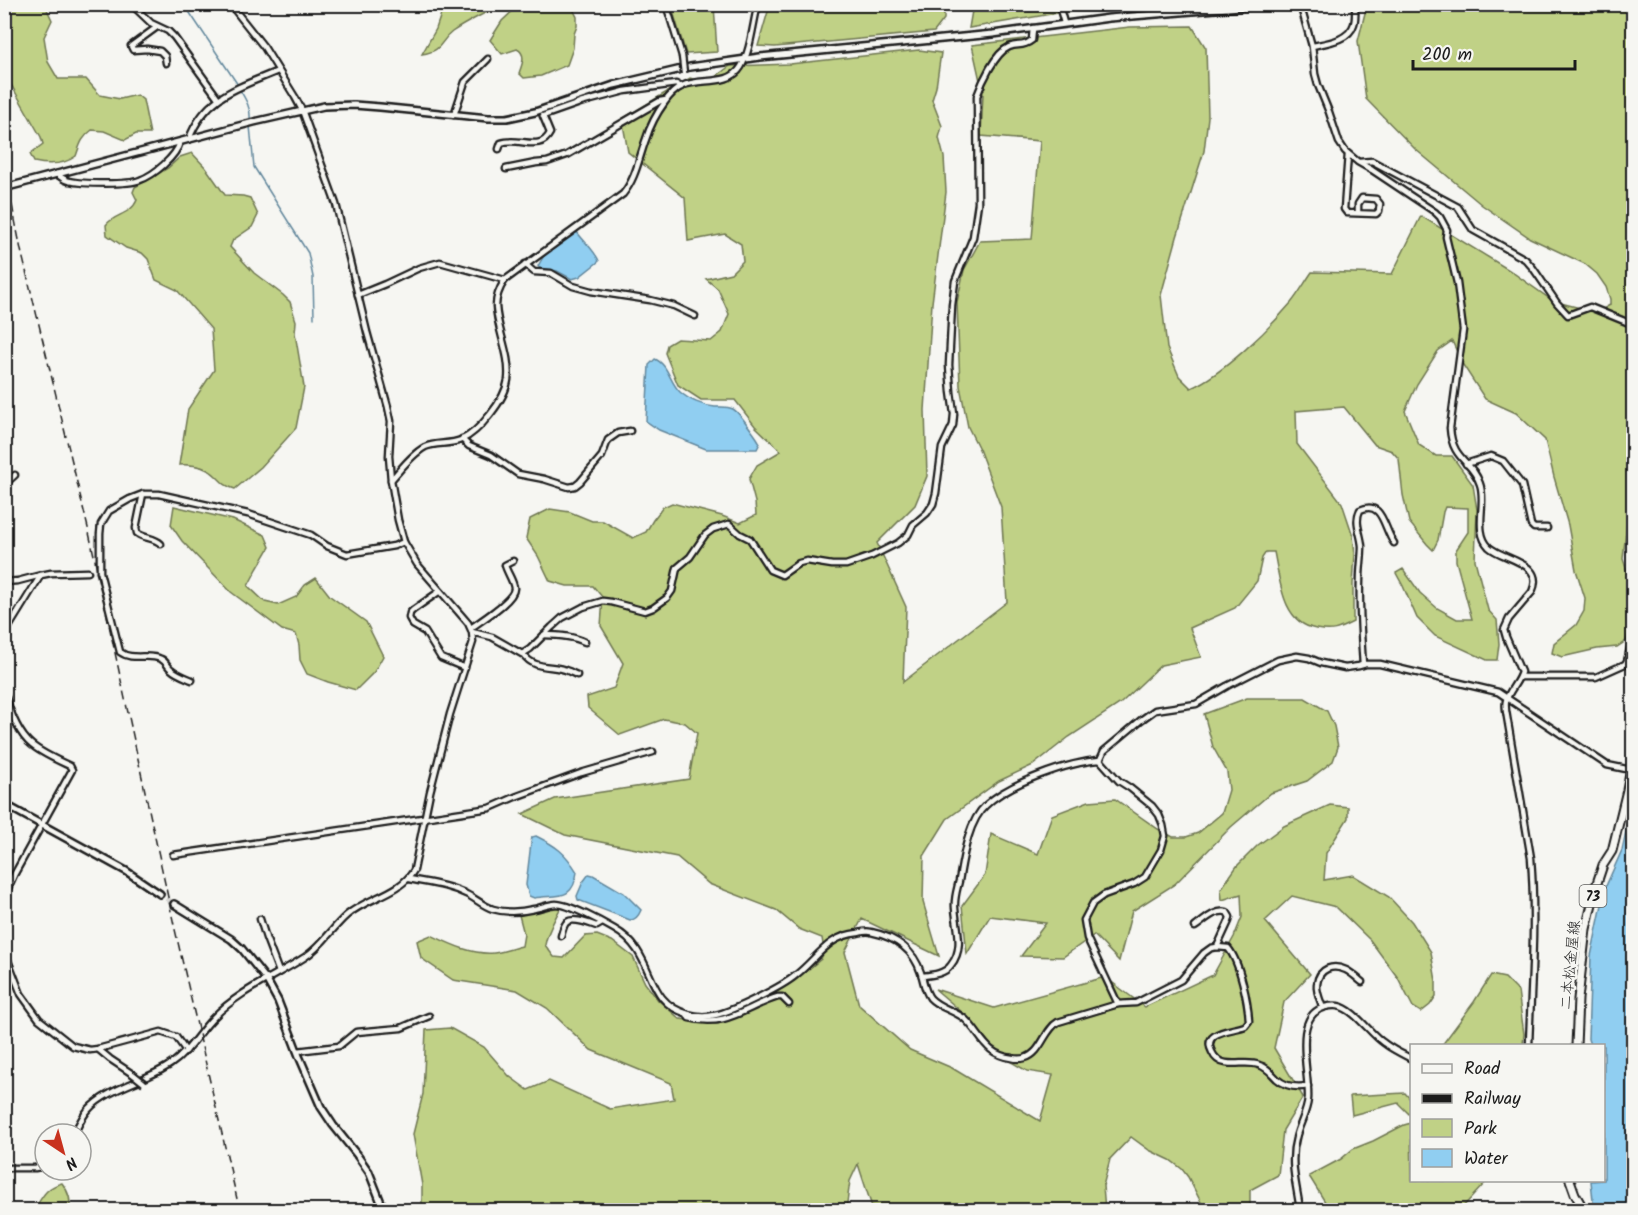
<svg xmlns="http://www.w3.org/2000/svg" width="1638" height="1215" viewBox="0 0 1638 1215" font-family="Kalam,'Klee One',sans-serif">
<rect width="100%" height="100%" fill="#f6f6f2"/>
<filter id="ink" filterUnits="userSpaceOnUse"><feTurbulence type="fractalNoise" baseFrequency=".0167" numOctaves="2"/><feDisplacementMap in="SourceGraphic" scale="12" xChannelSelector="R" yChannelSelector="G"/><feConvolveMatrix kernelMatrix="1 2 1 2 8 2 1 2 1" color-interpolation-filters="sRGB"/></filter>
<g filter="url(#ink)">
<g fill="#c0d186" stroke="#6e7651" stroke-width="1.5">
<path d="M458,4L496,5L494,8C480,16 465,23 452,32C439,42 443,51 422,54L436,29L441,14Z"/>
<path d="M4,5H45L52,20L44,37L48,62L58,79H86L100,95L120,99L137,95L143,100L150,134H136L125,140L104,131L92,130C81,138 80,145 76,156C64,165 48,165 34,162L30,154L43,144L41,137L5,74Z"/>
<path d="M519,5H567L573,9L577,17V26L574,34L573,48L567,65L541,76L524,78L519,73C522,65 527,54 517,49L502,54L490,40L502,21Z"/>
<polygon points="671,5 714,5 717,52 686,54"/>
<polygon points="772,5 944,5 944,19 934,32 775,47 758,46 769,8"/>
<polygon points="973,5 1104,5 969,28"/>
<path d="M1367,5H1633L1634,456L1623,559L1633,589V604L1631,624L1626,641L1617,647L1597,649L1562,657L1552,653L1554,643L1576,625L1584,611L1585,598L1576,570L1568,525L1554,477L1545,440L1516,413L1485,399L1463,365L1452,341L1438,351L1417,384L1405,411L1419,445L1436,456H1452L1473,485L1477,510L1475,560L1488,610L1497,620L1499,644L1497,660H1487L1435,636L1417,618L1403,586L1396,573L1403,569L1420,593L1437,608L1457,619H1472L1456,561V550L1468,532V508L1445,507L1443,512L1438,540L1433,550L1427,544L1409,522L1403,495L1399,459L1392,451L1375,445L1344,407L1296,411L1297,444L1342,503L1353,536L1355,554L1353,584V622C1337,630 1333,632 1316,629C1282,623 1280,580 1274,552H1266L1262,558L1257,581L1235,608L1190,628L1201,657L1161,665L1121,703L1069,737L1033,765L999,781L947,819L924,856L923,902L939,956L862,919L845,952L859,1005L910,1050L952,1068L1040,1121L1053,1075L1027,1071L999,1055L970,1019L935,989L994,1008L1105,977L1145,1007L1213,975L1234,937L1242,917L1241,894L1222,900L1221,889L1237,866L1258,845L1284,826L1330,805L1348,807V818L1326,853L1324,880L1353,875L1389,897L1412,922L1431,952L1436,981V996L1430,1005L1421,1012L1413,1007L1398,978L1370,940L1336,907L1292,896L1265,921L1310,974L1284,1002L1274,1048L1303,1097L1283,1130L1278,1175L1250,1190V1210H1205L1188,1177L1182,1169L1170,1160L1149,1150L1131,1137L1110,1159L1103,1186L1105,1210H873L858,1164L850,1181L846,1210H424L422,1206V1185L413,1134L423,1094L426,1030L450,1028L484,1047L509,1076L528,1090L549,1081L610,1109L674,1099L671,1083L591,1050L547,1008L517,990L453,980L421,958L417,941L431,935C450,944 472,955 494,953C503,952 513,948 522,946L524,934L519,915L561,907C555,919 547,932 545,945L554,957L564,958L585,936L597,935L612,941L633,957L645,983L658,1000L680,1019L718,1024L794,981L821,959L824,951L822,938L799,929L776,910L709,884L677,857L565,835L522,814L555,799L689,779L697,733L685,723L664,719L620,735L588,708L587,697L614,688L623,663L601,626L603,598L593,586H567L550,581L538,556L526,538L530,519L550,509L570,512L592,521H603L633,538L646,532L653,520L663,507L672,503L722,516L740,523L756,515L755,502L749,479L757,465L781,451L755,426L735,400H701L678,385L665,353L667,345L677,339L711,341L722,332L729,314L718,289L706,279L731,273L743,261L741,244L725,234L688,241L685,198L628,152L622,119L690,78L707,83L730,66L790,64L919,50L941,53L936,87L932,100L942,126L939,138L944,157L946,192L932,303L925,410L927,476L915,505L877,543L906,607L903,682L1007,602L1001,507L979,449L968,427L960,386L957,302L964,270L980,241L1032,239L1040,141L981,136L983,94L972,45L1130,27L1192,26L1206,48L1208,117L1204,151L1177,237L1161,295L1167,348L1179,376L1191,388C1223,374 1268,330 1291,303C1299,293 1305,282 1312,272L1392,274L1421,216L1509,270L1553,301L1588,310L1603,309L1610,305V299L1606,287L1597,274L1585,264L1530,238L1482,205L1415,149L1366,99L1358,41Z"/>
<path d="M192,153L206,168L225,195L243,196L250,198L258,215L252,227L233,240L230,247L254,273L283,295L290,302L296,321L295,333L304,387L296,428L261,467L235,489C225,486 223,483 216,476C206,466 193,464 179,465L188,409L214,370L211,329L177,290L156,280L148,259L142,253L126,248L107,235L106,225C114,214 131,215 137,200L133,192L135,187L168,168L180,157Z"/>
<polygon points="174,506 233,520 265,535 270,547 257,569 248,586 265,602 278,605 296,597 305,585 316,578 330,596 366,622 383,656 374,672 356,690 328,682 307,674 300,660 299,645 296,634 282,630 231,592 182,541 171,525"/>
<polygon points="1247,698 1305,698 1327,711 1334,726 1338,747 1333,761 1307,781 1271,793 1231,827 1175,884 1132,911 1119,961 1094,935 1063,957 1021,956 1046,923 990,916 967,954 962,906 985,875 991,834 1038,854 1052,815 1089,801 1115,799 1158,829 1173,837 1186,837 1198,833 1222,813 1229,790 1227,772 1213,747 1204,714"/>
<polygon points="1491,975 1505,978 1518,991 1524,1034 1523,1045 1442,1045 1474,1002"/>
<polygon points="1405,1093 1411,1100 1411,1116 1398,1103 1352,1115 1350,1096"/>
<polygon points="1411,1123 1412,1180 1486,1182 1460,1210 1330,1210 1309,1176 1341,1159 1353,1149 1373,1141 1404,1125"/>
<path d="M62,1183C68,1191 72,1200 69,1210H34C43,1196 45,1188 62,1183Z"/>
</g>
<g fill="#90cef1" stroke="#62879c" stroke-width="1.5">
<path d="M577,232C584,242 594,249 599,261L598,262L579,277L572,279L557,271L540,268L538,266L546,252Z"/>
<path d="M655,359C668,364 670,383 680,392C689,400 703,406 715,407C721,407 727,406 733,409C740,413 752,431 757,438L760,443L757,449H706L659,430L646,421L649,365Z"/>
<polygon points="1633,800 1633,1210 1594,1210 1591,1181 1604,1180 1604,1046 1590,1045 1588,1039 1591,956 1606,886 1622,850"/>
<path d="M536,836C556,846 565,852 577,872C573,902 557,894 534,898L529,896L526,885L531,843L532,837Z"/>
<path d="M589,874L593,875L624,893L641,910C639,915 636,920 630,920L578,900L577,896L583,882Z"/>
</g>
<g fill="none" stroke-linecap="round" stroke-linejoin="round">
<g stroke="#62879c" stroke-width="1.5">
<polyline points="184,4 238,85"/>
<path d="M240,90C246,100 251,108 250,121"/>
<polyline points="250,126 254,167 308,253 313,277 314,318"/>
<polyline points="4,623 6,625 4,628"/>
<polyline points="4,703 9,718 17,729"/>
<polyline points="21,736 25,743"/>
</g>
<polyline stroke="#d5d5d2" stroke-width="4.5" stroke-dasharray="4.5 2" stroke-linecap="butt" points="88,572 100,572"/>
<polyline stroke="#d5d5d2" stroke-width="5" stroke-dasharray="5 2.5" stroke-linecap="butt" points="160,894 174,904"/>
<g stroke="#1c1c1c" stroke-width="9">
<g id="minor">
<polyline points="131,4 151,23 168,31 174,37 218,98"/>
<polyline points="666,4 682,56"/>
<polyline points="1016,4 1030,7 1043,4"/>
<polyline points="1054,4 1060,9 1064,23"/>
<path d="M1300,4L1312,46L1315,74L1318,85L1329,112L1339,142L1345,151L1358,162L1372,170L1435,212L1440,217L1447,230L1446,237L1457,283L1463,330L1450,428C1452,461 1472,460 1480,484C1487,503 1473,531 1489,547C1503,560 1546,562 1532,592L1509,619L1504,630L1506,637L1521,672C1518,683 1509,690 1506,701C1505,706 1506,712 1507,717L1531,858C1536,921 1531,983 1529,1046"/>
<polyline points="157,27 131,46 133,50 147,49 160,51 165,56 166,63"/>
<path d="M1312,46C1326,43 1349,41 1354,24C1356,18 1355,11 1355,4"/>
<polyline points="454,115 465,82 488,59"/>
<polyline points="543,116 580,103 625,91 676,84 681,87"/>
<path d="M189,139C206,95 238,88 278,71"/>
<path d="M499,149L501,143C519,136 540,153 550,133L543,116"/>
<polyline points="1348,154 1344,209 1347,213 1376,214 1379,211 1380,204 1376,199 1362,198 1358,204 1358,213"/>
<polyline points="1359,162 1372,161 1458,207 1473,230 1525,259 1533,268 1557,303 1568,315 1590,307 1634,325"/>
<polyline points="506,169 536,163 547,162 567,155 660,101 666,100"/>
<path d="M57,174C61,177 64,180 69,181C81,184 129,185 140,180C154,175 176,157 180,142"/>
<polyline points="525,264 534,272 551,273 573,286 591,291 650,300 674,306 695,316"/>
<polyline points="358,295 385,284 419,268 440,262 505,280"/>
<polyline points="462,439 469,446 491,455 518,474 544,479 569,487 575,486 580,482 602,456 608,440 618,433 630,431"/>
<polyline points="1466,464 1491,456 1503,461 1522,485 1531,525 1534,528 1547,528"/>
<path d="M391,480C401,469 412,454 425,447C436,442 449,445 461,440C479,432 505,400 508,380C511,355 497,330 496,306C496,296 499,289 505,280L623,194C636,178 639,158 646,139C650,126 657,113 665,102C669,96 675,90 682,86C700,77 729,87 741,67C751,50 753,23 758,4"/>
<polyline points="4,485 15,475"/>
<path d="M143,494L136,528L137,533C144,539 154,537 161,544"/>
<polyline points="4,582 18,581 41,575"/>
<polyline points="440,591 413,610 410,613 409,618 413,625 425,632 441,658 465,668"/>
<path d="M471,628C480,621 515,600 514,588C513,580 507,573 505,565L513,561"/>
<path d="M472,632L492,637L522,654L530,649L552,627L562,618L583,607L603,601L611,602L645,611L653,608L667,598L672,591L677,568L690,557L705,535L713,529L729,524L740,534L750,539L770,570L782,575L799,563L807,561L832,565H846L872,556L898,543L908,535L913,525L927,513L933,504L936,493L942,448L953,425L954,414L951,392L949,365L952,305L955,281L973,237L978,203L977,96C982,82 995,53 1009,47C1019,43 1022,48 1032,40L1033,28"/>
<polyline points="4,635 41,575 51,573 88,572"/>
<path d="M544,635C557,635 573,636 585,642"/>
<path d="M523,654C535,671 552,664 568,671C571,672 574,674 577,675"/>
<path d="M1363,665C1361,637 1359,608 1360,579C1360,568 1362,557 1362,546C1361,533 1354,522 1360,510C1383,499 1384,530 1394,543"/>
<polyline points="1520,677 1596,677 1625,664 1627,661 1634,632"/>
<path d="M192,680C185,677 176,674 171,669C167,666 166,661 161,659C148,653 132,661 120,652L100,572V534L101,524L109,511L130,499L143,494H159L248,514L311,535L327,546L347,554L394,546L404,542"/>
<path d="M4,691C9,709 17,733 32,745C43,754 57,760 70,766L72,770L14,875L5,895L4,901"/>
<polyline points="1100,760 1104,751 1110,746 1141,720 1155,710 1196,704 1227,686 1278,660 1297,656 1309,658 1321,663 1345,668 1359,666 1365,664 1380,664 1498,692 1607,765 1631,770"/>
<polyline points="173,855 490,808 515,797 581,773 653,752"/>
<path d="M409,879C428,883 448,885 466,894C475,898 483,906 493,909C506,913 521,912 534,909C541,908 549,904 556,904C569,904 602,922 614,929C623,934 631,941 637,950C654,976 653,1004 688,1014C697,1017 706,1017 715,1015C733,1011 782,987 796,975C818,958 827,936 858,933C862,932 867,931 871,932C895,937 914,950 921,973C924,982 924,990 930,998C939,1008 954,1010 965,1019C982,1035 984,1054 1012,1058C1016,1059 1021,1059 1025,1058C1042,1053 1044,1030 1058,1022L1118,1004L1136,1003L1181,980L1204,953L1211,948L1217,947L1228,948C1240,962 1248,1002 1249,1021L1245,1026C1232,1031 1201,1031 1212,1052C1215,1059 1219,1062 1226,1063C1237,1065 1249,1061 1259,1065C1267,1067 1271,1073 1277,1079C1286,1087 1297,1088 1308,1086"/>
<polyline points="260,919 266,938 279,972"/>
<path d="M1195,927C1204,921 1215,909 1227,912L1230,917L1229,921L1217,947"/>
<path d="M561,936C562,932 564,924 567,922C574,917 590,924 597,926L602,923"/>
<polyline points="4,950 21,994 39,1019 73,1046 90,1050 98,1049 161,1032 176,1037 186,1051"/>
<path d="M922,976C932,975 945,974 951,965C965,948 956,926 955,908C954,898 957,890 959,881C963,858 968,821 986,805C1009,783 1069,762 1100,760L1119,781L1130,788L1152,806L1159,815L1163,825L1165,836L1161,850L1145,877L1134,884L1104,895L1093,903L1084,920L1087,938L1118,1004"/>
<path d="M1323,1008C1320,1000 1316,992 1317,984C1319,968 1333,964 1346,970C1352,973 1357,978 1362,982"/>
<path d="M687,1014L689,1018C727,1028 745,1007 778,997H782L789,1004"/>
<polyline points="98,1049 110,1059 134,1075"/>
<polyline points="297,1051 339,1046 356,1032 401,1028 429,1016"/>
<path d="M74,1134C78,1126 82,1117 88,1110C107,1088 147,1081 171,1064C189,1052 199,1032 214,1017C239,991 276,976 305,957C322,946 332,928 347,915C368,897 400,894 414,870L430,792L450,714L473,642L472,632L468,623L417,564L404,542L398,520L391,480L389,456L391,421L388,407L367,332L336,204L302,110L295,97L264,47L230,4"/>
<polyline points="4,1168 35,1168 45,1166"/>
<path d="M1300,1210C1297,1186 1289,1163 1296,1138C1299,1124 1307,1113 1308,1099C1310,1073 1291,1016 1325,1007C1329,1006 1333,1005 1338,1006C1355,1009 1370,1034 1384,1043C1393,1050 1402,1054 1412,1059"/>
</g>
</g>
<g stroke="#1c1c1c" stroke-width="10">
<g id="tertiary">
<polyline points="4,188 254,122 324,106 354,105 380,107 488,118 507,118 535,112 614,85 690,67 760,57 993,34 1109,18 1276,4"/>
<polyline points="4,804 126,871 160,894"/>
<polyline points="174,904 231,939 242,949 266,979 278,1001 299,1056 321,1107 333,1125 357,1155 369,1172 384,1210"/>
</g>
</g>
<g stroke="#1c1c1c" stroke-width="11">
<g id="primary">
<polyline points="1634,547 1634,554"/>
<polyline points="1576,1046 1578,999 1586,929 1597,883 1603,865 1612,851 1627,790 1634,751"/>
<polyline points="1570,1180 1575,1194 1584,1210"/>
</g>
</g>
<use href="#minor" stroke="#f6f6f2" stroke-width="4.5"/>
<use href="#tertiary" stroke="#f6f6f2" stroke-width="5"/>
<use href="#primary" stroke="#f6f6f2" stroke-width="7"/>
<polyline stroke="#1c1c1c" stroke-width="1.5" stroke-dasharray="9 4.5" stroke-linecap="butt" points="4,165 21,250 88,528 174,925 237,1199"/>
<g stroke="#1c1c1c" stroke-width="9" stroke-linecap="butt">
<g id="minor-bridge">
<polyline points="682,56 684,73"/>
<polyline points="134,1075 144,1083"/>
</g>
</g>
<use href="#minor-bridge" stroke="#f6f6f2" stroke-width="4.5"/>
</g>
</g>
<g text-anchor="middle" stroke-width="5" stroke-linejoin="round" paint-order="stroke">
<rect fill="#f6f6f2" stroke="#5d5d5c" stroke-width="1.5" x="1579.5" y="885" width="27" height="22" rx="4.5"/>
<g font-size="14" font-weight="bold" fill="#1c1c1c">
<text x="1593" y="901">73</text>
</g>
<g font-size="15" fill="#1c1c1c" stroke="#f6f6f2">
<text transform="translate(1570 965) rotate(-84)" y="5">二本松金屋線</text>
</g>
</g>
<rect width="1638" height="1215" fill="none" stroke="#f6f6f2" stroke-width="24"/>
<rect x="12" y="12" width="1614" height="1191" fill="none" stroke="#1c1c1c" stroke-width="2" filter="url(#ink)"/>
<rect x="1410" y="1044" width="195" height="138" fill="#f6f6f2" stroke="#9f9f9c" stroke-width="1.5"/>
<rect x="1422" y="1064" width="30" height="9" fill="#f6f6f2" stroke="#9f9f9c" stroke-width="1.5"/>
<text x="1464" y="1074" font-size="18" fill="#1c1c1c">Road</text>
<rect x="1422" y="1094" width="30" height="9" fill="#1c1c1c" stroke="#9f9f9c" stroke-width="1.5"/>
<text x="1464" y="1104" font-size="18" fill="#1c1c1c">Railway</text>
<rect x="1422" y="1119" width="30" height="18" fill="#c0d186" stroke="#9f9f9c" stroke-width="1.5"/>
<text x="1464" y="1134" font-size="18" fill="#1c1c1c">Park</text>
<rect x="1422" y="1149" width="30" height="18" fill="#90cef1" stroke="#9f9f9c" stroke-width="1.5"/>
<text x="1464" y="1164" font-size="18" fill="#1c1c1c">Water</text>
<g transform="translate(63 1152) rotate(144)"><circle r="28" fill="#f6f6f2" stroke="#9f9f9c" stroke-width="1.5"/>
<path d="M0-4.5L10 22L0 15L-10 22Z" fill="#c8321e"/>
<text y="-9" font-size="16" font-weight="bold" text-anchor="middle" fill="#1c1c1c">N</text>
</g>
<path d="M1413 60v9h162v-9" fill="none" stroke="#1c1c1c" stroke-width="3"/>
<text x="1422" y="60" font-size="18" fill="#1c1c1c" stroke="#f6f6f2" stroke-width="4.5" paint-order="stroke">200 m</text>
</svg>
